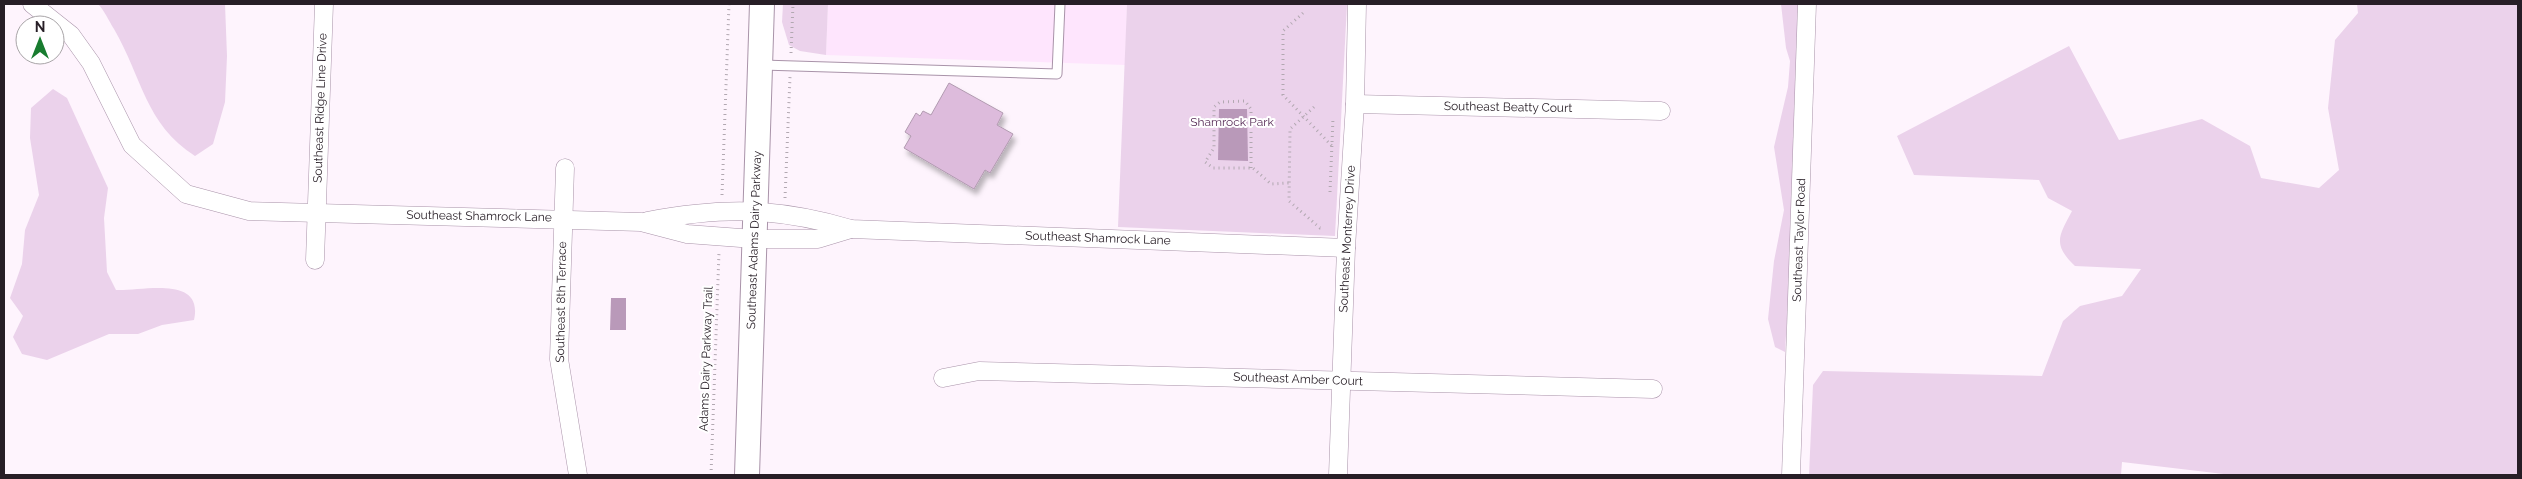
<svg xmlns="http://www.w3.org/2000/svg" width="2522" height="479" viewBox="0 0 2522 479" font-family="Raleway,sans-serif">
<defs>
<filter id="shadow"><feDropShadow dx="3" dy="5.5" stdDeviation="2.5" flood-color="#0004"/></filter>
</defs>
<rect width="100%" height="100%" fill="#fef4fd"/>
<polygon fill="#fee5fd" points="828,4 1127,4 1125,65 826,55"/>
<g fill="#ebd2eb">
<path d="M98,4H225L227,56L225,102L213,144L195,156C145,124 142,77 114,29C109,21 104,10 98,4Z"/>
<polygon points="783,4 828,4 826,55 800,51 789,45 782,22"/>
<polygon points="1127,4 1347,4 1335,236 1118,227"/>
<polygon points="1781,4 1799,4 1793,217 1785,352 1775,347 1768,319 1774,261 1784,210 1774,147 1788,87 1790,61 1786,48"/>
<path d="M2357,4H2518V475H2232L2122,462L2121,475H1809L1813,385L1823,371L2042,376L2063,321L2080,306L2122,296L2141,269L2075,266C2052,244 2059,236 2072,211L2048,198L2039,180L1914,175L1897,136L2069,46L2119,140L2202,119L2250,146L2261,178L2319,188L2339,170L2328,108L2335,40L2358,13Z"/>
<path d="M53,89L67,98L108,188L104,218L107,272L116,290C143,291 204,275 194,320L162,325L138,334H109L47,360L22,354L13,337L23,316L10,298L22,264L25,230L39,195L30,138L31,108Z"/>
</g>
<g fill="#b999b9">
<polygon points="1219,109 1247,109 1248,161 1218,160"/>
<polygon points="611,298 626,298 626,330 610,330"/>
</g>
<polygon fill="#ddbbdc" stroke="#b19ab0" filter="url(#shadow)" points="949,83 1003,113 997,125 1013,134 990,173 985,170 974,189 904,148 911,136 905,132 916,113 920,116 923,111 931,115"/>
<g fill="none" stroke-linecap="round" stroke-linejoin="round">
<g stroke="#a993a9" stroke-width="11">
<polyline id="service" points="760,65 1057,74 1060,4"/>
</g>
<g stroke="#a993a9" stroke-width="19">
<g id="minor">
<polyline points="32,4 71,35 91,63 132,145 186,194 249,211 641,222 687,234 754,239 818,239 851,229"/>
<polyline points="1355,104 1661,111"/>
<polyline points="565,168 559,359 578,475"/>
<path d="M647,221C723,207 776,207 851,229L1346,248"/>
<polyline points="315,260 324,4"/>
<polyline points="943,378 979,371 1653,389"/>
<polyline points="1338,475 1346,248 1355,104 1357,4"/>
<polyline points="1791,475 1807,4"/>
</g>
</g>
<g stroke="#a993a9" stroke-width="26">
<polyline id="secondary" points="747,475 762,4"/>
</g>
<g stroke="#b2a8b1" stroke-width="3" stroke-dasharray="1 4" stroke-linecap="butt">
<polyline points="1303,13 1283,31 1283,95 1332,146"/>
<polyline points="791,53 793,4"/>
<polyline points="1314,107 1290,129 1289,201 1320,228 1323,228"/>
<polyline points="1251,168 1251,109 1245,101 1220,102 1214,107 1214,148 1205,162 1213,168 1253,168 1271,184 1289,183"/>
<polyline points="1330,192 1333,118"/>
<polyline points="722,195 729,4"/>
<polyline points="785,198 790,77"/>
<polyline points="711,475 719,252"/>
</g>
<use href="#service" stroke="#fff" stroke-width="9"/>
<use href="#minor" stroke="#fff" stroke-width="18"/>
<use href="#secondary" stroke="#fff" stroke-width="24"/>
</g>
<g text-anchor="middle" stroke-width="4" stroke-linejoin="round" paint-order="stroke">
<g font-size="12" fill="#271e26" stroke="#fff">
<text transform="translate(1508 107) rotate(1)" y="4">Southeast Beatty Court</text>
<text transform="translate(320 108) rotate(-88)" y="4">Southeast Ridge Line Drive</text>
<text transform="translate(479 216) rotate(1)" y="4">Southeast Shamrock Lane</text>
<text transform="translate(1098 238) rotate(2)" y="4">Southeast Shamrock Lane</text>
<text transform="translate(1347 239) rotate(-87)" y="4">Southeast Monterrey Drive</text>
<text transform="translate(754 240) rotate(-88)" y="4">Southeast Adams Dairy Parkway</text>
<text transform="translate(1799 240) rotate(-88)" y="4">Southeast Taylor Road</text>
<text transform="translate(561 302) rotate(-89)" y="4">Southeast 8th Terrace</text>
<text transform="translate(706 359) rotate(-88)" y="4">Adams Dairy Parkway Trail</text>
<text transform="translate(1298 379) rotate(2)" y="4">Southeast Amber Court</text>
</g>
<g font-size="12" fill="#582d58" stroke="#fff">
<text x="1232" y="126">Shamrock Park</text>
</g>
</g>
<rect width="2522" height="479" fill="none" stroke="#271e26" stroke-width="10"/>
<g transform="translate(40 40)"><circle r="24" fill="#ffffff" stroke="#a9a5a8"/>
<path d="M0-4L9 19L0 12L-9 19Z" fill="#187c2f"/>
<text y="-8" font-size="14" font-weight="bold" text-anchor="middle" fill="#271e26">N</text>
</g>
</svg>
